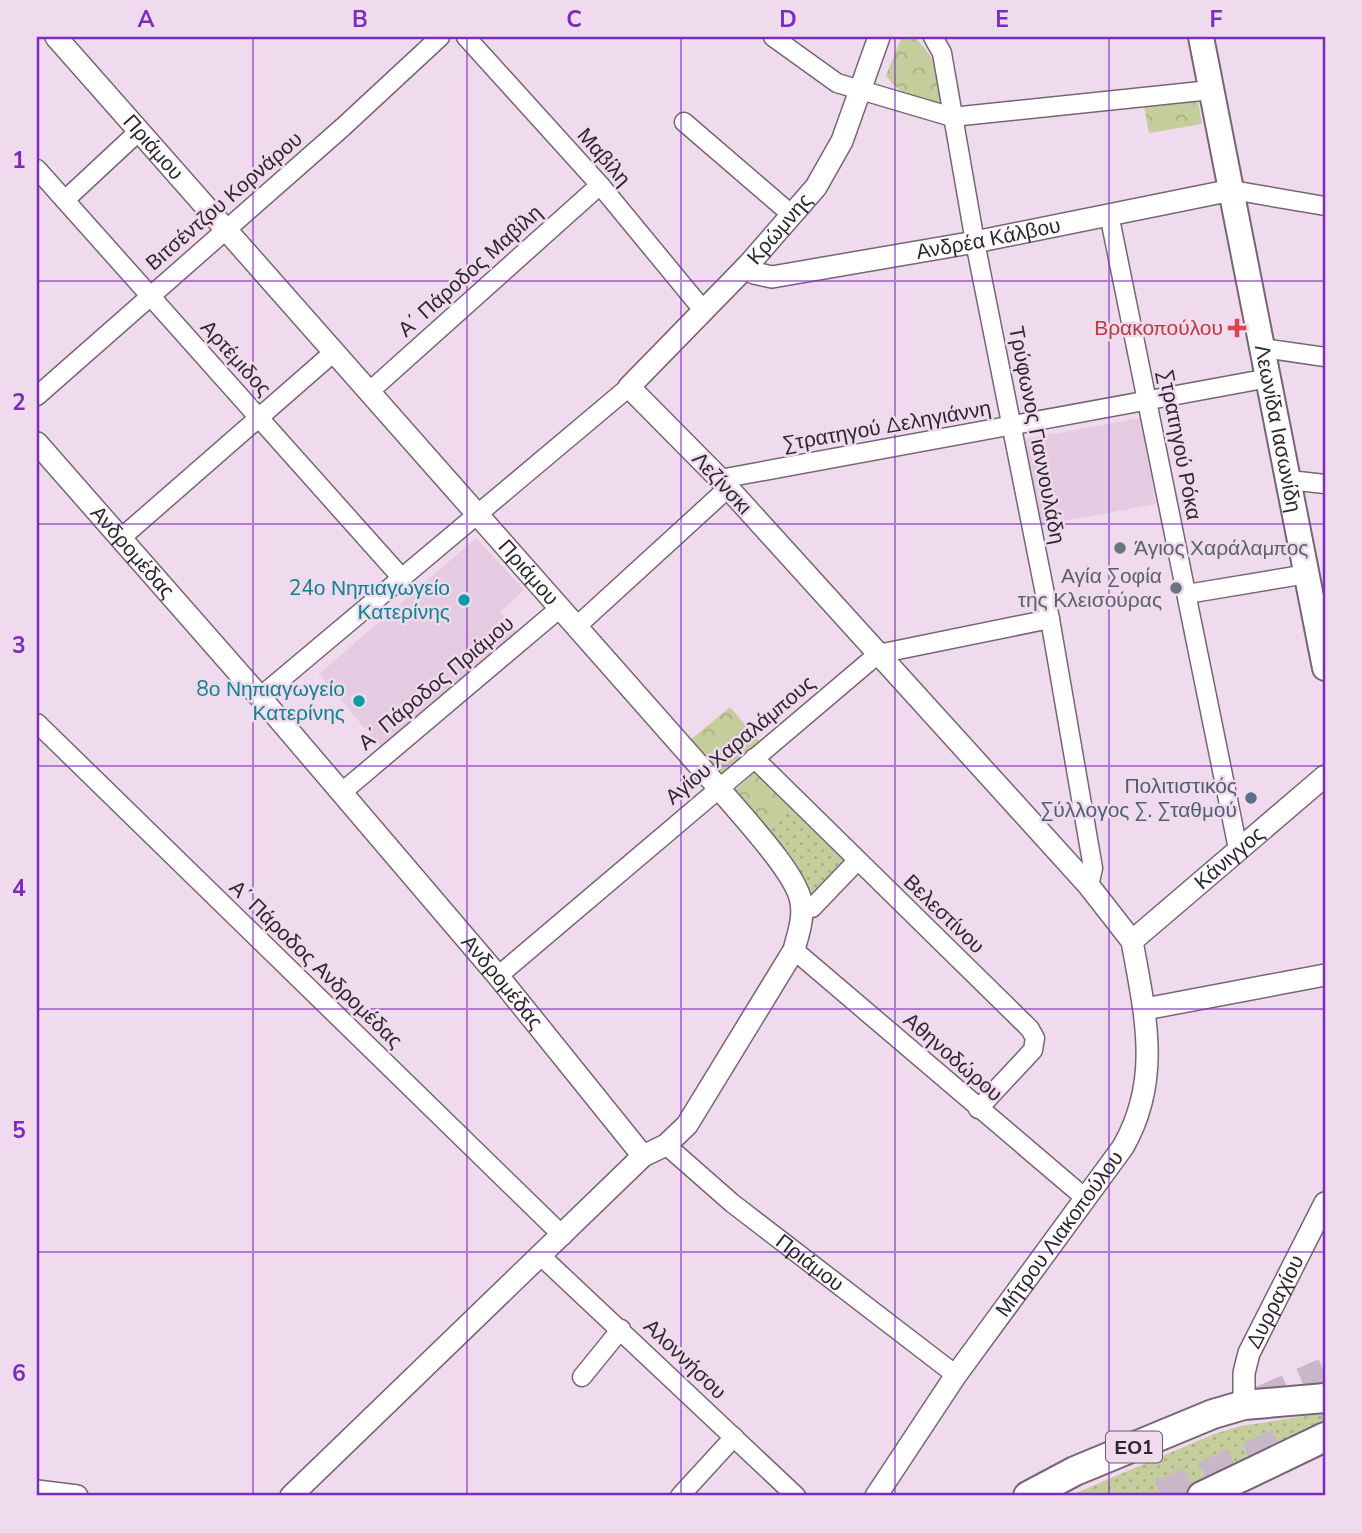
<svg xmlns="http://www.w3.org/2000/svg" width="1362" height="1533" viewBox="0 0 1362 1533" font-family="'Nunito Sans',sans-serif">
<defs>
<pattern id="grass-dots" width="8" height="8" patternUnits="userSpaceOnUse" patternTransform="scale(1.75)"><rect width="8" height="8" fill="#c4cd9b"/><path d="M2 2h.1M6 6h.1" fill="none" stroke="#a9b086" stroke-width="1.8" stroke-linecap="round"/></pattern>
<pattern id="park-crowns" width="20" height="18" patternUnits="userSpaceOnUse" patternTransform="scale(1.75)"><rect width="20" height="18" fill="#c4cd9b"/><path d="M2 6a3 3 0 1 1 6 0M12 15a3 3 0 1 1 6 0" fill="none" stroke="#a9b086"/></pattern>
</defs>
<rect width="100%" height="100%" fill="#f0daee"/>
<g fill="#e5cbe2">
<polygon points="1141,418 1156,504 1036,526 1020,440"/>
<polygon points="476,538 524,590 500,612 520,637 384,751 319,674"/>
</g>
<g fill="url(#grass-dots)">
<polygon points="795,806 849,860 811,899 766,830"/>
<polygon points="1325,1413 1325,1426 1194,1496 1069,1496 1214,1434 1241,1426"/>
</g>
<g fill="url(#park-crowns)">
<path d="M902,37H914C938,59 937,73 941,104C920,98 898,96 886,75Z"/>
<polygon points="1197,96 1202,124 1149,133 1143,101"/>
<polygon points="730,707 761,743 721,779 688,742"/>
<polygon points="758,769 795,806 766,830 734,791"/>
</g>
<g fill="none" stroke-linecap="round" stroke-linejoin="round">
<g stroke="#c9b6c8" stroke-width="32" stroke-dasharray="32 16" stroke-linecap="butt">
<polyline points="1259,1403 1325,1374"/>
<polyline points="1161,1496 1288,1441"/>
</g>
<g stroke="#776576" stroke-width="21">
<g id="minor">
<polyline points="466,37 600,185 703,310"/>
<polyline points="773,37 837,83 952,117 1211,90"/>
<polyline points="933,37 942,53 975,242 1050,619 1093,868 1089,886"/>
<polyline points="684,122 792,215"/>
<polyline points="37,169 401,577"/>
<polyline points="1232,190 1325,206"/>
<polyline points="65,200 138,132"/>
<polyline points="1109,214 1238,849"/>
<polyline points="1263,348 1325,357"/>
<polyline points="370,391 600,185"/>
<polyline points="37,396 343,127 440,37"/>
<polyline points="720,479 1269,378"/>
<polyline points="1289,480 1325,484"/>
<polyline points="121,538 334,352"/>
<polyline points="1187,594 1307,574"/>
<polyline points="577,626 728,488"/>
<polyline points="260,697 629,387"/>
<polyline points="37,723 563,1236"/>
<polyline points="754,758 1030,1029 1035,1038 1033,1050 978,1109"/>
<polyline points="341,793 560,608"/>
<polyline points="802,908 812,908 857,861"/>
<polyline points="794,950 1084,1197"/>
<polyline points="498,976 878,654 1050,619"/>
<path id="s1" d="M666,1145L732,1203L956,1375"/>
<polyline points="542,1257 796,1496"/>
<polyline points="582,1377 621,1329"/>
<polyline points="680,1496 734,1437"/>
</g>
</g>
<g stroke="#776576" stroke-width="24">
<g id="tertiary">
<path id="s2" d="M56,37L718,787C738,812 797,873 801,902C804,919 798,934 794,950L687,1125L666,1145L643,1156L291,1496"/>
<path id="s3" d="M746,267L754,273L772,277L975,242L1232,190"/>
<path id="s4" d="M37,443L260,697L498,976L643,1156"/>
<path id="s5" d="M1132,941L1325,776"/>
<polyline points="1145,1009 1325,975"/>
<path id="s6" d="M1244,1405V1373L1249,1353L1325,1203"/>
<polyline points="37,1491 77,1496"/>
<path id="s7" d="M876,1496L956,1375L1123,1147C1162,1079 1145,1014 1132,941L1089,886L720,479L629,387L748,265L816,187L842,141L879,37"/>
</g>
</g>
<g stroke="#776576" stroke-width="28">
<g id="secondary">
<path id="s8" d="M1201,37L1325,668"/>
</g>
</g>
<g stroke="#776576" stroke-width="32">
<g id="primary">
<polyline points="1028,1496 1075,1471 1213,1414 1244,1405 1325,1398"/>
<polyline points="1202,1496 1325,1437"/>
</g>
</g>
<use href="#minor" stroke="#fff" stroke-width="18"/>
<use href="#tertiary" stroke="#fff" stroke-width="21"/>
<use href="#secondary" stroke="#fff" stroke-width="24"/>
<use href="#primary" stroke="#fff" stroke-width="28"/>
</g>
<path fill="none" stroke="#7b2cbf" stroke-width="2" stroke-opacity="0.55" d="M253,37V1496M467,37V1496M681,37V1496M895,37V1496M1109,37V1496M37,281H1325M37,524H1325M37,766H1325M37,1009H1325M37,1252H1325"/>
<path fill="#e0444e" stroke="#f0daee" stroke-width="2.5" d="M1233.5 317.5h7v7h7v7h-7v7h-7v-7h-7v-7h7z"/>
<g fill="#6b7280" stroke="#f0daee" stroke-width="2.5">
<circle cx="1120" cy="548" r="7"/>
<circle cx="1176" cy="588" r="7"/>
</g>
<g fill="#0f9aa8" stroke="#f0daee" stroke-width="2.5">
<circle cx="464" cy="600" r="7"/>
<circle cx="359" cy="701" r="7"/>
</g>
<circle fill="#5c6f8a" stroke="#f0daee" stroke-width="2.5" cx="1251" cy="798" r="7"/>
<g text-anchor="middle" stroke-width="5" stroke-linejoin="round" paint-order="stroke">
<rect fill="#f0daee" stroke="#695d68" stroke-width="2" x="1106" y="1431.5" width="56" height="31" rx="5"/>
<g font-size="19" font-weight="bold" fill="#2f272f">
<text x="1134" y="1454">ΕΟ1</text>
</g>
<g font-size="21" fill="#2f272f" stroke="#f0daee">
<text dy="7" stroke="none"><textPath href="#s2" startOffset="147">Πριάμου</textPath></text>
<text transform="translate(604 157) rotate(49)" y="7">Μαβίλη</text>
<text transform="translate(224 201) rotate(-41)" y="7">Βιτσέντζου Κορνάρου</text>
<text dy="7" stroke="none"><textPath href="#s7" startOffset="1606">Κρώμνης</textPath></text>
<text dy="7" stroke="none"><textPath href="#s3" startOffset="248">Ανδρέα Κάλβου</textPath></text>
<text transform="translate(470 271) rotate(-42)" y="7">Α΄ Πάροδος Μαβίλη</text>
<text transform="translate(236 358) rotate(48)" y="7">Αρτέμιδος</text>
<text transform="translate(887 426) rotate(-10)" y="7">Στρατηγού Δεληγιάννη</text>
<text dy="7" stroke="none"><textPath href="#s8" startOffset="399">Λεωνίδα Ιασωνίδη</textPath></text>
<text transform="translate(1037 435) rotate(79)" y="7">Τρύφωνος Γιαννουλάδη</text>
<text transform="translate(1180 445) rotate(79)" y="7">Στρατηγού Ρόκα</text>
<text transform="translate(722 483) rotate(47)" y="7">Λεζίνσκι</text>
<text dy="7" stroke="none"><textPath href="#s4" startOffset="145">Ανδρομέδας</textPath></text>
<text dy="7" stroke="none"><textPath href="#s2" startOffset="714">Πριάμου</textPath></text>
<text transform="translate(436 683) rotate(-40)" y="7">Α΄ Πάροδος Πριάμου</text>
<text transform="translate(740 740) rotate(-40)" y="7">Αγίου Χαραλάμπους</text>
<text dy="7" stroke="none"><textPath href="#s5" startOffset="128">Κάνιγγος</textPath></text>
<text transform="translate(944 914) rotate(44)" y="7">Βελεστίνου</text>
<text transform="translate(316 964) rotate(44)" y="7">Α΄ Πάροδος Ανδρομέδας</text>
<text dy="7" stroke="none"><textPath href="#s4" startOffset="712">Ανδρομέδας</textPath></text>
<text transform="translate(953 1057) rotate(41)" y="7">Αθηνοδώρου</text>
<text dy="7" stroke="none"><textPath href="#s7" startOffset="320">Μήτρου Λιακοπούλου</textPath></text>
<text dy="7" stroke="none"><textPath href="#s1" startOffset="186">Πριάμου</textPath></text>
<text dy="7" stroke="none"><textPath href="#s6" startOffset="110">Δυρραχίου</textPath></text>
<text transform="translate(685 1359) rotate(44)" y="7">Αλοννήσου</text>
</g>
<g font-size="21" fill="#be3a42" stroke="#f0daee" text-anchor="end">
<text x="1223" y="335">Βρακοπούλου</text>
</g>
<g font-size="21" fill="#5b616d" stroke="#f0daee" text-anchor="start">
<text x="1134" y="555">Άγιος Χαράλαμπος</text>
<text x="1162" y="583" text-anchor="end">Αγία Σοφία<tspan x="1162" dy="24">της Κλεισούρας</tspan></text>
</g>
<g font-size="21" fill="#0d838f" stroke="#f0daee" text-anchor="end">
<text x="450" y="595">24ο Νηπιαγωγείο<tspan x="450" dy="24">Κατερίνης</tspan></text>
<text x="345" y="696">8ο Νηπιαγωγείο<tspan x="345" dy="24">Κατερίνης</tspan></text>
</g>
<g font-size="21" fill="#4e5e75" stroke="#f0daee" text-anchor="end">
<text x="1237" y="793">Πολιτιστικός<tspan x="1237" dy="24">Σύλλογος Σ. Σταθμού</tspan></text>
</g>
</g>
<rect width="1362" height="1533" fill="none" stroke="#f0daee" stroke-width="77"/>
<rect x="38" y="38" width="1286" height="1456" fill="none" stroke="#7b2cbf" stroke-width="2.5"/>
<g font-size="23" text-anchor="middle" font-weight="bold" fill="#7b2cbf">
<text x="146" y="27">A</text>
<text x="360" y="27">B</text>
<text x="574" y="27">C</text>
<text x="788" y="27">D</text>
<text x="1002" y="27">E</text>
<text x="1216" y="27">F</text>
<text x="19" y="168">1</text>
<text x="19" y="410">2</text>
<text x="19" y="653">3</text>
<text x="19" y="896">4</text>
<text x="19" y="1138">5</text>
<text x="19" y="1381">6</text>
</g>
</svg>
